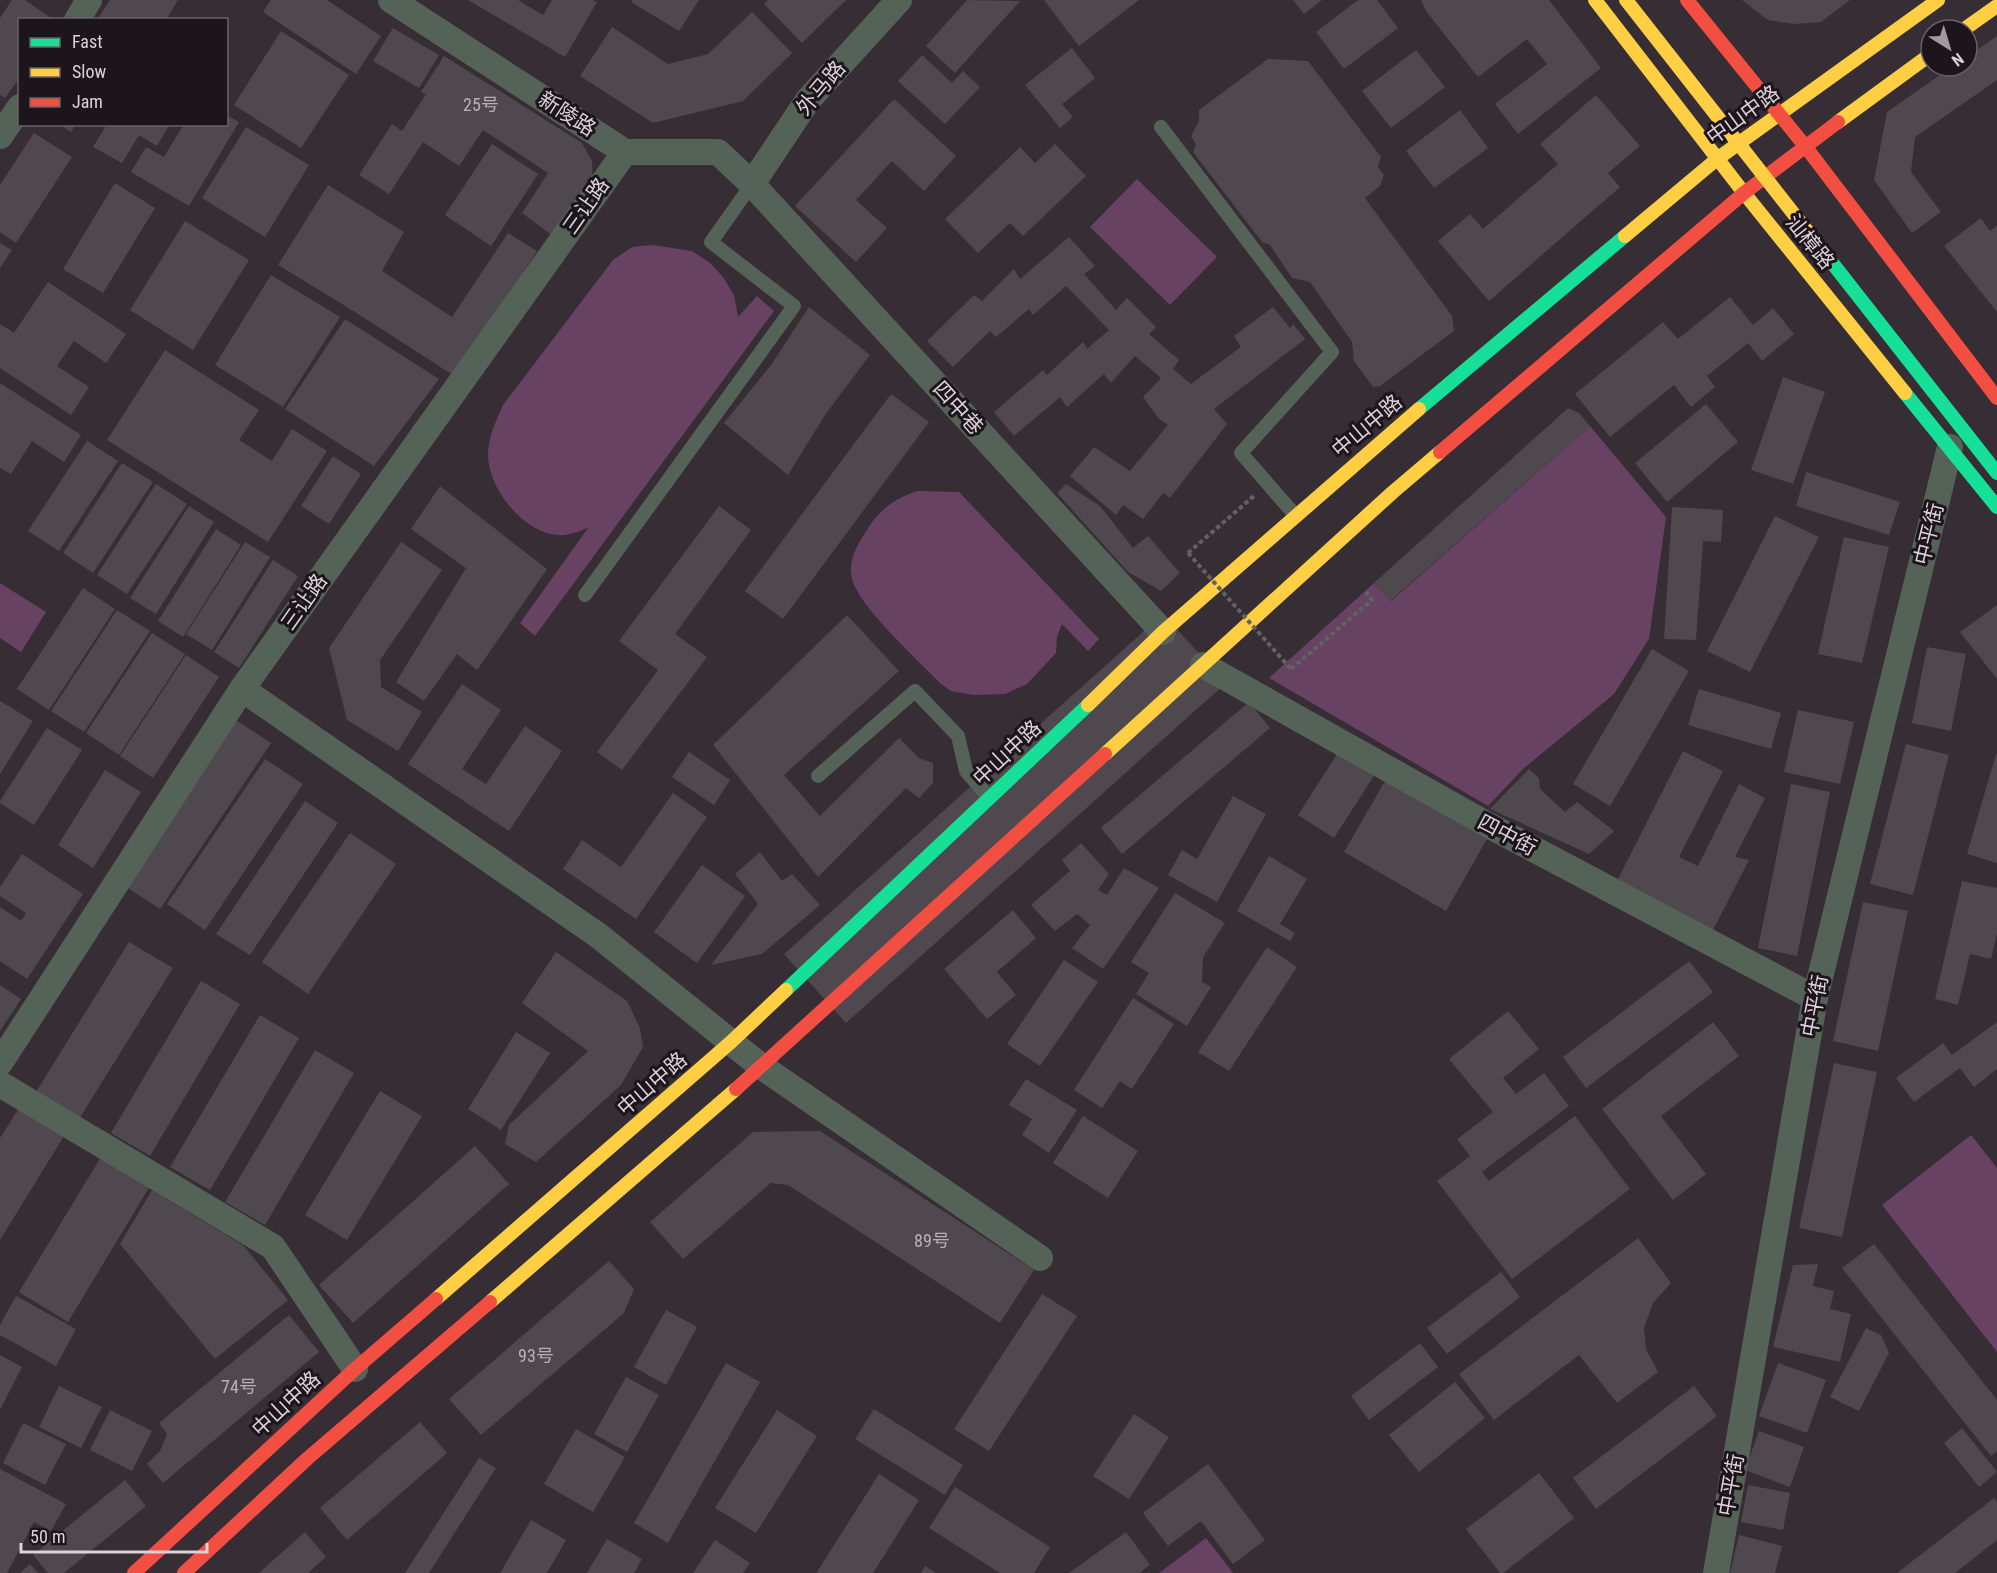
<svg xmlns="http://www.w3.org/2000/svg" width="1997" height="1573" viewBox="0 0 1997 1573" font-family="'Roboto Condensed','Noto Sans SC',sans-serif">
<rect width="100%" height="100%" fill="#372d35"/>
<g fill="#674262">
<polygon points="1137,179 1217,257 1170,305 1090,227"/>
<path d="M653,245L692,251L710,263L723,277L734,295L738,317L757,296L774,311L535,636L520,623L588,528C579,531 569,536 558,535C523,533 487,487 488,453C489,435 496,421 503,405L613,260L632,247Z"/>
<polygon points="1590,426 1666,517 1649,639 1614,694 1523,769 1488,806 1269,678 1374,583 1391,601"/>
<path d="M917,491L959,492L1099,639L1088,651L1062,624L1057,637L1056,653L1027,684L1005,694L973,695L951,691L941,684C919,661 860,608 852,579C848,562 856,547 865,533C878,511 893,499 917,491Z"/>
<polygon points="0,583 46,612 21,652 0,638"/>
<polygon points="1971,1135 1997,1168 1997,1352 1882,1205"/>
<polygon points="1206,1538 1233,1573 1159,1573"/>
</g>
<g fill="#50484f">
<polygon points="12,0 25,0 54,20 20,20 20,77 5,98 0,95 0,18"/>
<polygon points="110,0 178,0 166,20 97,20"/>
<polygon points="271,0 327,0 381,36 356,74 263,12"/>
<polygon points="468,0 518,0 543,15 552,0 593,0 597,2 565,57"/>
<polygon points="632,0 699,0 679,31 631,2"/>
<polygon points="768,0 846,0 802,43 764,4"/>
<polygon points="967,0 1020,1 955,73 926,46"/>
<polygon points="1044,0 1139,0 1079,46"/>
<polygon points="1293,0 1322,0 1304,14"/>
<polygon points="1358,0 1377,0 1398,28 1344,69 1316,32"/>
<polygon points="1421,0 1549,0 1601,68 1518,134 1495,104 1547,64 1527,39 1478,77 1426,11"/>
<polygon points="1742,0 1850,0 1821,22 1795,24 1768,20"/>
<polygon points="752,12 792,53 743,101 653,123 580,76 612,27 668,64 708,54"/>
<polygon points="393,28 439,55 419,88 373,61"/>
<polygon points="281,31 349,75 301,148 234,105"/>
<polygon points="1997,36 1997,80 1915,137 1911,172 1941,212 1912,233 1874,180 1887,112 1953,66 1967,66 1967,57"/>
<polygon points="1072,48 1095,78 1062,104 1073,117 1060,128 1025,85"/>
<polygon points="1416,50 1445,87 1391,128 1362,91"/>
<polygon points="922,55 952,83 963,71 980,87 945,124 898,81"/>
<polygon points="444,56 582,143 592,161 593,185 554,237 522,213 548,173 483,130 459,166 423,142 389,194 359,175 392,124 402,131 426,94 421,92"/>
<polygon points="1268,59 1308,61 1381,157 1378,167 1384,175 1380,186 1365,198 1452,316 1454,331 1380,386 1373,387 1354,361 1352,342 1310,282 1292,278 1270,245 1262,242 1193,152 1196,144 1191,136 1199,121 1199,110"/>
<polygon points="1596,95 1640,146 1608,173 1620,187 1489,301 1438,241 1470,214 1483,229 1558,164 1540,144"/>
<polygon points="894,99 956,156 924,191 892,161 856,200 887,228 856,262 795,206"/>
<polygon points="1460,110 1488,148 1434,188 1406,151"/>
<polygon points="226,115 239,122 189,206 131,172 146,147 164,157 184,124 226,124"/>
<polygon points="59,124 76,124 71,132"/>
<polygon points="107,124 170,124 157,146 139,135 122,163 93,147"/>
<polygon points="246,127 309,165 265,237 202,198"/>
<polygon points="34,133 72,157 16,243 0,232 0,185"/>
<polygon points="492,144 538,174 491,246 445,215"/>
<polygon points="1055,144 1086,176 1023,236 1010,223 978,253 945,219 1020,147 1035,163"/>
<polygon points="115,183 155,208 103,293 63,269"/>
<polygon points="328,185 404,232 382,271 452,317 508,233 537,251 456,377 355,312 278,265"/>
<polygon points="1981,218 1990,231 1997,226 1997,312 1944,246"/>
<polygon points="185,221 249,260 193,350 130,310"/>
<polygon points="1069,237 1095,266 1084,274 1116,310 1127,298 1156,327 1149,334 1179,360 1173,369 1191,384 1241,347 1234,336 1273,307 1290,328 1293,324 1305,339 1214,409 1227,424 1170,498 1163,493 1143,519 1123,505 1116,515 1070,476 1094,447 1130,471 1168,425 1159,419 1143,397 1161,378 1135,356 1111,383 1104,374 1067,407 1060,397 1014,436 994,412 1043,370 1047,375 1083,342 1087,349 1109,330 1066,286 1033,315 1029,309 996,337 990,331 953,367 927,341 974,295 982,301 1014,269 1020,279"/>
<polygon points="0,243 12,250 0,268"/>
<polygon points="271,275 340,317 283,407 215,365"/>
<polygon points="48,282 126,334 106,363 74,341 57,366 89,387 71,415 0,368 0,324 14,333"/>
<polygon points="1730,297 1753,325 1773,308 1794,334 1762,361 1748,343 1707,376 1715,387 1691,407 1674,385 1610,437 1575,394 1663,322 1678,339"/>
<polygon points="809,307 870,355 825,415 788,475 724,423 771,365"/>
<polygon points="345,319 439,379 374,466 285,409"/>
<polygon points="165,350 259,410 239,440 272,461 292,429 327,451 268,542 107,440"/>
<polygon points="1783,377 1825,392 1793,484 1751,470"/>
<polygon points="0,383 81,435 64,462 32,441 11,474 0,468"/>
<polygon points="891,394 929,422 783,619 745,591"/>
<polygon points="1706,404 1738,442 1667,502 1635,463"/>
<polygon points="1568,408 1579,413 1590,426 1390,601 1374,583"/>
<polygon points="87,441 118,461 59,551 28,531"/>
<polygon points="333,456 361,474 329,524 301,506"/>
<polygon points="122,463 153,482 93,573 63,553"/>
<polygon points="1806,472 1900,502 1889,535 1796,506"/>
<polygon points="156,484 187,504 127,594 97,575"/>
<polygon points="1066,484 1100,506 1133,548 1148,536 1180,573 1161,591 1128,572 1057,493"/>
<polygon points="440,486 547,569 477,670 457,654 424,701 396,682 466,568 411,529"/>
<polygon points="189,506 214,522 156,614 130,598"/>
<polygon points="719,506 751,530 675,634 707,657 622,770 597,752 658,670 619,641"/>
<polygon points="1672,507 1723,510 1721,542 1703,541 1696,640 1664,639"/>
<polygon points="1775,516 1819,537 1750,672 1707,651"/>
<polygon points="216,529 241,545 183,637 158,621"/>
<polygon points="1844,537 1889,547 1862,663 1818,654"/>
<polygon points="245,542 270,557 212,650 186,634"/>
<polygon points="401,542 442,570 380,660 381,687 422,712 398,751 347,720 329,648"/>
<polygon points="273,560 298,576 239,668 214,652"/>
<polygon points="83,588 115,609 49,710 17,689"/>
<polygon points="1997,605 1997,679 1960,632"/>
<polygon points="117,610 150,631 84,732 51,711"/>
<polygon points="1163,614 1226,683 846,1023 784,954"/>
<polygon points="847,615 899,671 784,775 820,816 899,738 919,758 933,763 933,783 919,798 906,788 818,877 713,745"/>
<polygon points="152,633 185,654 119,755 86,733"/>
<polygon points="1927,647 1966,654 1951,731 1912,723"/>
<polygon points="1652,649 1689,671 1610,806 1573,784"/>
<polygon points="186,655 219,677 153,778 120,756"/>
<polygon points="462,684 501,710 462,769 486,784 525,726 562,751 509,831 408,764"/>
<polygon points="1699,689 1781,713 1771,749 1688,725"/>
<polygon points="0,701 33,721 0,774"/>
<polygon points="1249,702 1270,728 1122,854 1101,828"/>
<polygon points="1798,710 1854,722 1840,784 1784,772"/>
<polygon points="236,720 271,743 160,909 125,886"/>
<polygon points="47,728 82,750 34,825 0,803 0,801"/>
<polygon points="1906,744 1949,755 1913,895 1870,884"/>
<polygon points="1339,751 1375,774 1334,838 1298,815"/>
<polygon points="1683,751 1723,771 1679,857 1698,866 1739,784 1765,798 1735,857 1749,860 1713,930 1617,881"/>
<polygon points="689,752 730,780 714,805 672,777"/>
<polygon points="1996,754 1997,754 1997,863 1967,854"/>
<polygon points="265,759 303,784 205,930 167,904"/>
<polygon points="1529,769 1539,778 1540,789 1565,812 1577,802 1614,831 1589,854 1490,809"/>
<polygon points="105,770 141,792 93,868 58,845"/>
<polygon points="1385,781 1487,839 1446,911 1344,852"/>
<polygon points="1791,784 1830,792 1797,956 1758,948"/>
<polygon points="673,793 707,817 636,919 563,869 582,840 621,867"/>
<polygon points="1233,796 1266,814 1217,902 1168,875 1182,850 1197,859"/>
<polygon points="305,801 338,823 250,955 216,934"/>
<polygon points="350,833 396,864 308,994 262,962"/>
<polygon points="1081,843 1109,874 1098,890 1107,895 1124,868 1159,888 1103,969 1072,948 1090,925 1077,914 1055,931 1031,905 1070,871 1062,860"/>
<polygon points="760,852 782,881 792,874 820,905 762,954 711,965 758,904 735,874"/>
<polygon points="22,854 83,894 27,979 0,961 0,907 21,921 26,913 0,896 0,887"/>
<polygon points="1269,856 1307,879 1280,924 1295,933 1290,941 1237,911"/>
<polygon points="702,865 745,896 697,963 654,932"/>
<polygon points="1962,881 1997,888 1997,934 1991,959 1970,954 1958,1005 1935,999"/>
<polygon points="1175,893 1225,923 1203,957 1202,982 1211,987 1187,1026 1136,994 1149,973 1131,962"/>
<polygon points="1863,902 1908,911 1878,1051 1833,1041"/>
<polygon points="1013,910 1036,938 997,972 1016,995 987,1019 944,969"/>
<polygon points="129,942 173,968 79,1119 36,1092"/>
<polygon points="1267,947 1297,967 1229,1071 1198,1052"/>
<polygon points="556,952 627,1001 640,1028 643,1047 621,1085 536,1162 505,1144 509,1125 588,1051 522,1003"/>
<polygon points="1064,960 1098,982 1040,1066 1007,1044"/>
<polygon points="1689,961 1713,992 1586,1088 1563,1057"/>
<polygon points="201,981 240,1004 150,1156 111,1133"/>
<polygon points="0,985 21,999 0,1031"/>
<polygon points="1133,998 1174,1024 1132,1089 1120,1081 1102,1108 1074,1090"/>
<polygon points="1508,1011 1539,1049 1503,1078 1516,1094 1544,1073 1569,1106 1482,1172 1489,1181 1575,1116 1630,1189 1512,1279 1437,1181 1470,1156 1457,1139 1493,1112 1449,1059"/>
<polygon points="260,1015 299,1038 210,1190 170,1167"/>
<polygon points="1713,1022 1739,1056 1661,1116 1706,1174 1673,1200 1602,1109"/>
<polygon points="1997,1022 1997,1069 1974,1087 1960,1068 1914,1102 1896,1078 1943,1043 1952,1055"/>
<polygon points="516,1032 550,1053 501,1130 468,1109"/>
<polygon points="315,1050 354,1073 265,1225 225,1202"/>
<polygon points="1834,1063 1877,1072 1842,1237 1799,1228"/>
<polygon points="1026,1079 1077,1110 1049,1153 1022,1135 1032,1119 1009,1105"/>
<polygon points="380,1091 422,1116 347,1240 305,1215"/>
<polygon points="19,1108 64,1136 0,1240 0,1138"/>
<polygon points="1083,1116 1138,1151 1108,1198 1053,1163"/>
<polygon points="820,1131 1034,1270 1000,1323 788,1185 771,1183 683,1259 650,1222 753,1132"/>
<polygon points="475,1146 509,1184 353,1323 319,1285"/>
<polygon points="101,1157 150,1186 68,1322 19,1292"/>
<polygon points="152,1190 243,1245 288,1300 215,1359 120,1244"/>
<polygon points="1638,1238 1671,1283 1653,1303 1644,1328 1646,1349 1658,1372 1617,1403 1579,1355 1494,1420 1459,1374"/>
<polygon points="1874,1244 1997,1400 1997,1451 1991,1456 1842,1268"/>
<polygon points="609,1261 634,1289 624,1313 481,1435 449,1399"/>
<polygon points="1818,1264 1813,1286 1834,1291 1830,1309 1851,1314 1840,1362 1773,1347 1793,1265"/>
<polygon points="1501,1272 1520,1297 1447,1354 1427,1328"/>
<polygon points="1042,1294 1077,1316 989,1451 954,1429"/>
<polygon points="16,1296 76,1329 56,1366 0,1335 0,1325"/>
<polygon points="666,1310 697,1327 666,1385 634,1367"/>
<polygon points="289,1315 319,1352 163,1483 147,1464 160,1451 167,1434 159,1423"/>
<polygon points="1866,1328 1881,1335 1889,1353 1859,1411 1830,1397"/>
<polygon points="1420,1343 1438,1367 1369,1420 1351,1396"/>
<polygon points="0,1355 22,1367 0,1410"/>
<polygon points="726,1363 760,1382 668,1543 634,1523"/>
<polygon points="1778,1363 1826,1380 1807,1433 1759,1416"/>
<polygon points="626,1377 659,1395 627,1452 594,1434"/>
<polygon points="1455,1382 1485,1418 1419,1472 1389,1435"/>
<polygon points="59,1386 102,1407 81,1448 39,1427"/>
<polygon points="1694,1386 1717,1416 1596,1509 1573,1478"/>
<polygon points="874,1409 963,1465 945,1495 855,1439"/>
<polygon points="110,1410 152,1431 132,1471 90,1450"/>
<polygon points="777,1410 817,1436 756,1533 715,1508"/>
<polygon points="1134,1414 1169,1437 1129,1499 1093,1476"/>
<polygon points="420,1422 447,1453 347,1540 320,1508"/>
<polygon points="23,1423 66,1444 45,1485 3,1463"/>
<polygon points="1962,1428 1997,1472 1979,1487 1944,1443"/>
<polygon points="576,1429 625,1457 593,1512 544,1484"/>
<polygon points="1759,1431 1804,1447 1790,1487 1745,1470"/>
<polygon points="479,1458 496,1468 429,1573 405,1573"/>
<polygon points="1208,1464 1265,1540 1233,1564 1201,1521 1168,1546 1143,1513"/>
<polygon points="0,1469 66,1504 51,1531 34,1522 7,1573 0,1573"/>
<polygon points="1539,1473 1574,1518 1503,1573 1500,1573 1466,1529"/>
<polygon points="879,1474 919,1500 873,1573 819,1573 817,1572"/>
<polygon points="125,1480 146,1506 64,1573 48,1573 33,1555"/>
<polygon points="1748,1485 1790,1493 1783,1530 1741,1522"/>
<polygon points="955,1487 1050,1547 1034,1573 1000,1573 929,1528"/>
<polygon points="1994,1498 1997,1502 1997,1540 1955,1573 1897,1573"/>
<polygon points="531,1520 566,1540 547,1573 500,1573"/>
<polygon points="305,1532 326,1557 308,1573 259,1573"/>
<polygon points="1126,1532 1150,1565 1139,1573 1069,1573"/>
<polygon points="1739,1535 1782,1546 1775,1573 1730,1573"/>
<polygon points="607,1539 642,1559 634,1573 587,1573"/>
<polygon points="715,1540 750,1563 743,1573 693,1573"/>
<polygon points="30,1564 38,1573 20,1573"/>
<polygon points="925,1566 936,1573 921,1573"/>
</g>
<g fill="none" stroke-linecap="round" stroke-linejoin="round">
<g stroke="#5f6460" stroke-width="4" stroke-dasharray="4.5 3" stroke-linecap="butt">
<polyline points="1188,553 1255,495"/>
<polyline points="1291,669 1372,600 1366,592"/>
</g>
<g stroke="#556257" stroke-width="14">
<polyline points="1161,127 1332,352 1241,453 1295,515"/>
<polyline points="585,595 794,306 711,242 752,184"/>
<polyline points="818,776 915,691 958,736 966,771 989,798"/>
</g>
<g stroke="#556257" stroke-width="26">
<polyline points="391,0 625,152 718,152 752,184 1163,632"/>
<polyline points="77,20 89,0"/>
<polyline points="0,136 20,107"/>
<polyline points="752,184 808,100 899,0"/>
<polyline points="1203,665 1490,826 1815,998"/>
<polyline points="242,689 599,936 762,1067 1040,1258"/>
<polyline points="0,1063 242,689 625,152"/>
<polyline points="0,1084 273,1247 355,1369"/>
<polyline points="1716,1573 1815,998 1950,447"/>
</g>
<g stroke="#16e098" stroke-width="14">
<polyline points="1905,393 1997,507"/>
<polyline points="1419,409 1625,236"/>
<polyline points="786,990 1088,705"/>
</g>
<g stroke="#ffcf43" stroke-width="14">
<polyline points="1595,0 1744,193 1905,393"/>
<polyline points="1963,30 1997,6"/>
<polyline points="1838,122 1931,54"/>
<polyline points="1625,236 1717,159 1938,0"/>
<polyline points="1088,705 1163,632 1419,409"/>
<polyline points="1105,754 1393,492 1440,452"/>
<polyline points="436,1299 731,1042 786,990"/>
<polyline points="490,1302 736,1089"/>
</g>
<g stroke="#f24e42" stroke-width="14">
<polyline points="1687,0 1805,146 1997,398"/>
<polyline points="1440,452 1744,193 1838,122"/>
<polyline points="736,1089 1105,754"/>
<polyline points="134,1573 355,1369 436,1299"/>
<polyline points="184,1573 308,1458 490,1302"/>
</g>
<polyline stroke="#5f6460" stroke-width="4" stroke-dasharray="4.5 3" stroke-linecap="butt" points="1188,553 1291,669"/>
<polyline stroke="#16e098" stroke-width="14" points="1826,255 1997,473"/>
<polyline stroke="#ffcf43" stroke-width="14" points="1626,0 1826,255"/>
</g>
<g text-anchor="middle" stroke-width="6" stroke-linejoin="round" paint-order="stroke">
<g font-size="18" fill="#baafb8">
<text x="481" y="111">25号</text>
<text x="932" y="1247">89号</text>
<text x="536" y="1362">93号</text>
<text x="239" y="1393">74号</text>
</g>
<g font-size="21" fill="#ddd1db" stroke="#1d151c">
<text transform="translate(821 88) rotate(-50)" y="7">外马路</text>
<text transform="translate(567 114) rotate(33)" y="7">新陵路</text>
<text transform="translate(1743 115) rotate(-36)" y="7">中山中路</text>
<text transform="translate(586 206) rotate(-55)" y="7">三让路</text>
<text transform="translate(1810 242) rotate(51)" y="7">汕樟路</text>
<text transform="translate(958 408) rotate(48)" y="7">四中巷</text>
<text transform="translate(1367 426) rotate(-40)" y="7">中山中路</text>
<text transform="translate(1929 534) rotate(-76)" y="7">中平街</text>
<text transform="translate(304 602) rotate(-55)" y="7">三让路</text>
<text transform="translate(1007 753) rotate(-43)" y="7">中山中路</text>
<text transform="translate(1507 835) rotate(28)" y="7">四中街</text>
<text transform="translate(1815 1006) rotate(-79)" y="7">中平街</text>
<text transform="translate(652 1084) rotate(-41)" y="7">中山中路</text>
<text transform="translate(286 1404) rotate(-43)" y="7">中山中路</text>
<text transform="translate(1731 1485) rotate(-80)" y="7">中平街</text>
</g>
</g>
<rect x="18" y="18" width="210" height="108" fill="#1d151c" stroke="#6a6068" stroke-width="1.5"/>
<rect x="30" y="38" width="30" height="9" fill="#16e098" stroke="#6a6068" stroke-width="1.5"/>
<text x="72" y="48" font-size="18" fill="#ddd1db">Fast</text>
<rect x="30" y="68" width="30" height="9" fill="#ffcf43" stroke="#6a6068" stroke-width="1.5"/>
<text x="72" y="78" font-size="18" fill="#ddd1db">Slow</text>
<rect x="30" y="98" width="30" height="9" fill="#f24e42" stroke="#6a6068" stroke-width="1.5"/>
<text x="72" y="108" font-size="18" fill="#ddd1db">Jam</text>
<g transform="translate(1949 48) rotate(143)"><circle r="28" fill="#1d151c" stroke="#6a6068" stroke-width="1.5"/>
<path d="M0-4.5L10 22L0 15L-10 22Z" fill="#a398a1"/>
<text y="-9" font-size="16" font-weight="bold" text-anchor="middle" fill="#ddd1db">N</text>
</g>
<path d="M21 1543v9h186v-9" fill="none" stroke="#ddd1db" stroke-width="3"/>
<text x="30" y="1543" font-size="18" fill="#ddd1db" stroke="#1d151c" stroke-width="4.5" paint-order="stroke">50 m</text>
</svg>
